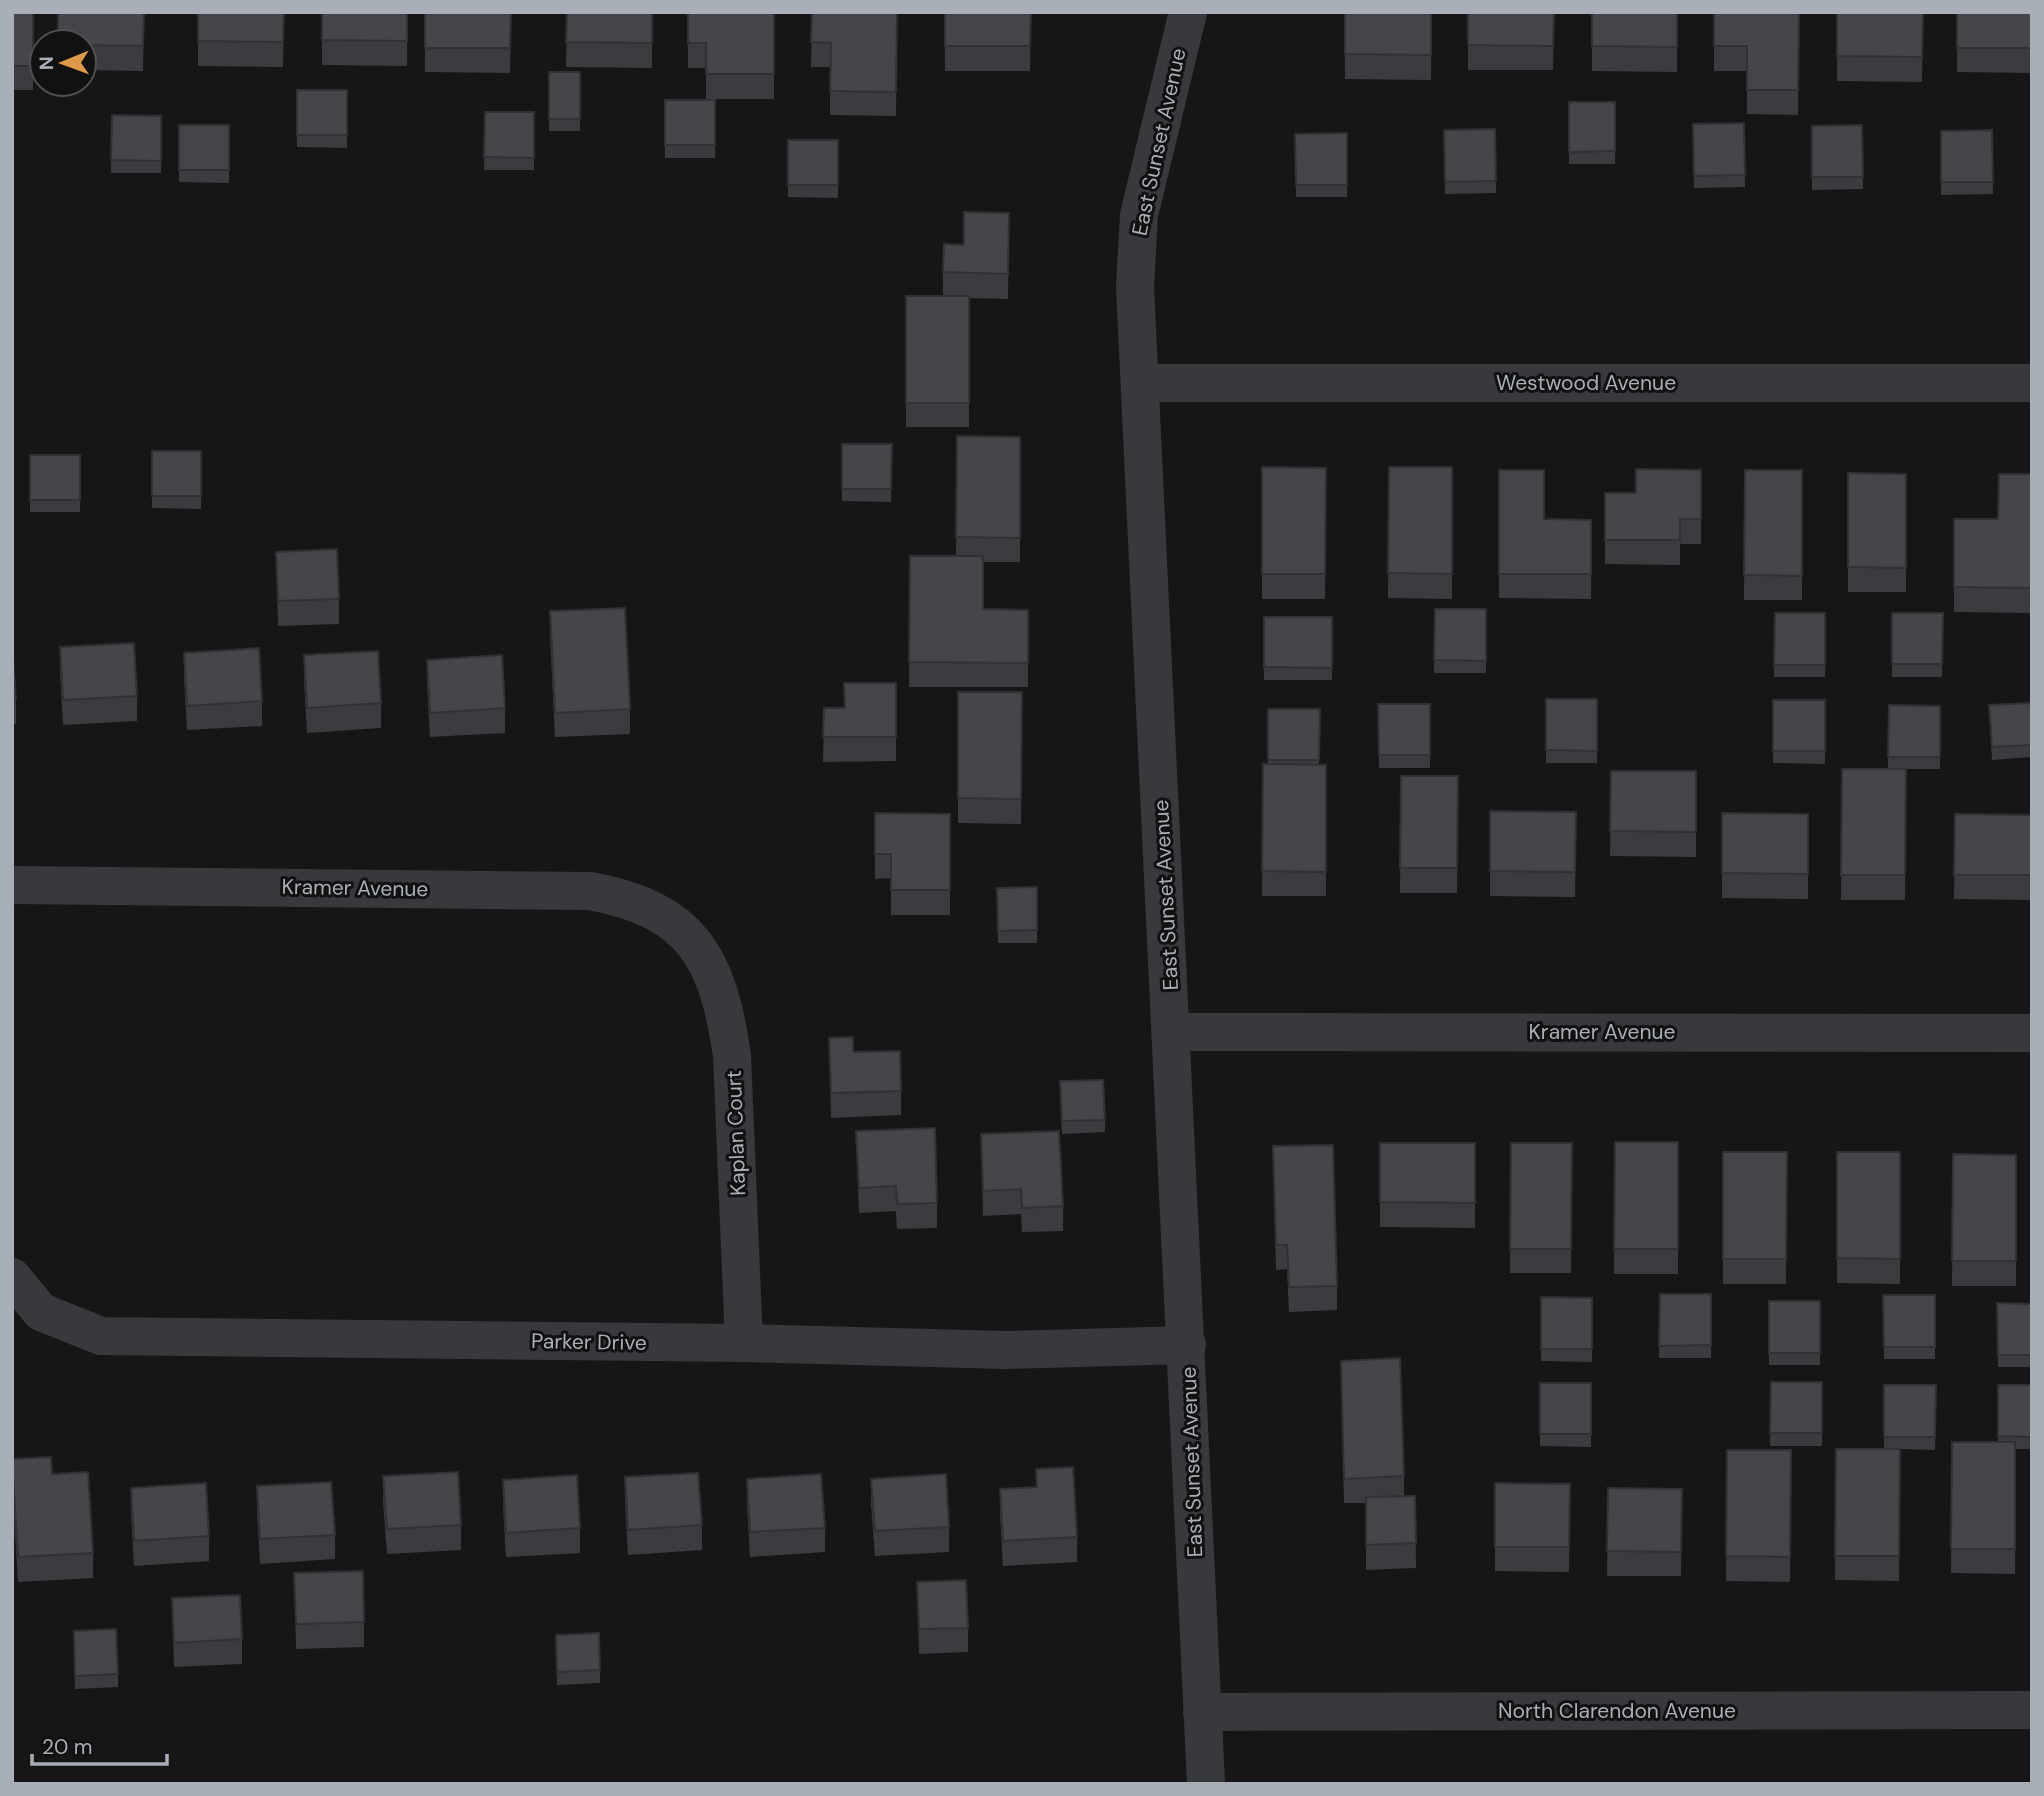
<svg xmlns="http://www.w3.org/2000/svg" width="2044" height="1796" viewBox="0 0 2044 1796" font-family="'DM Sans',sans-serif">
<rect width="100%" height="100%" fill="#161617"/>
<g fill="none" stroke-linecap="round" stroke-linejoin="round">
<g stroke="#37393c" stroke-width="38">
<polyline points="1188,12 1139,215 1135,287 1206,1784"/>
<polyline points="1141,383 2032,383"/>
<path d="M12,885L590,891C693,910 718,958 732,1056L744,1343"/>
<polyline points="1172,1032 2032,1033"/>
<polyline points="12,1277 41,1312 101,1336 744,1343 1005,1350 1187,1345"/>
<polyline points="1202,1712 2032,1710"/>
</g>
</g>
<g fill="#3b3c40">
<rect x="12" y="12" width="21" height="78"/>
<polygon points="144,12 143,71 84,70 84,42"/>
<polygon points="198,12 284,12 283,67 198,66"/>
<polygon points="322,12 407,12 407,66 322,65"/>
<polygon points="425,12 511,12 510,73 425,72"/>
<polygon points="567,12 652,12 652,68 566,67"/>
<polygon points="688,12 774,12 774,99 706,99 706,68 688,68"/>
<polygon points="812,12 897,12 896,116 830,115 830,67 811,67"/>
<polygon points="945,12 1031,12 1030,71 945,71"/>
<polygon points="1345,12 1431,12 1431,80 1345,79"/>
<polygon points="1468,12 1554,12 1553,70 1468,70"/>
<polygon points="1592,12 1677,12 1677,72 1592,71"/>
<polygon points="1714,12 1799,12 1798,115 1747,114 1747,71 1714,71"/>
<polygon points="1837,12 1923,12 1922,82 1837,81"/>
<polygon points="1957,12 2032,12 2032,73 1957,72"/>
<rect x="549" y="72" width="31" height="59"/>
<polygon points="297,90 347,90 347,148 297,147"/>
<rect x="665" y="100" width="50" height="58"/>
<rect x="1569" y="102" width="46" height="62"/>
<polygon points="485,112 534,112 534,170 484,170"/>
<polygon points="112,115 161,116 161,173 111,173"/>
<polygon points="1744,123 1745,187 1694,188 1693,124"/>
<polygon points="179,125 229,125 229,183 179,182"/>
<polygon points="1862,125 1863,189 1812,190 1812,126"/>
<polygon points="1495,129 1496,193 1445,194 1444,130"/>
<polygon points="1992,130 1993,194 1941,195 1941,131"/>
<polygon points="1347,133 1347,197 1296,197 1295,134"/>
<polygon points="788,140 838,140 838,198 788,197"/>
<polygon points="1009,213 1008,299 969,298 969,427 906,427 906,296 943,296 943,272 964,245"/>
<polygon points="957,436 1020,437 1020,562 983,562 983,609 1028,610 1028,687 909,687 910,556 956,556"/>
<polygon points="842,444 892,444 891,502 842,501"/>
<polygon points="152,451 201,451 201,509 152,508"/>
<rect x="30" y="455" width="50" height="57"/>
<polygon points="1262,467 1326,468 1325,599 1262,599"/>
<polygon points="1389,467 1452,467 1452,599 1388,598"/>
<polygon points="1499,470 1544,519 1591,520 1591,599 1499,598"/>
<polygon points="1701,470 1701,544 1680,544 1680,565 1605,564 1605,493 1636,493"/>
<polygon points="1745,470 1802,470 1802,600 1744,600"/>
<polygon points="1848,473 1906,474 1906,592 1848,592"/>
<polygon points="2032,474 2032,613 1954,612 1954,519 1998,519"/>
<polygon points="276,552 339,599 339,624 278,626"/>
<polygon points="1435,609 1486,609 1486,673 1434,673"/>
<polygon points="550,611 630,709 630,734 555,737 550,636"/>
<polygon points="1775,613 1825,613 1825,677 1774,677"/>
<polygon points="1892,613 1943,613 1942,677 1892,677"/>
<rect x="1264" y="617" width="68" height="63"/>
<polygon points="12,646 16,699 16,724 12,724"/>
<polygon points="60,647 137,696 137,721 63,725 60,672"/>
<polygon points="184,653 262,701 262,726 187,730 184,678"/>
<polygon points="304,655 381,703 381,728 307,733 304,680"/>
<polygon points="427,660 505,708 505,733 430,737 427,684"/>
<polygon points="896,683 896,761 823,762 824,708 844,708"/>
<polygon points="958,692 1022,692 1021,824 958,823"/>
<rect x="1546" y="699" width="51" height="64"/>
<polygon points="1773,700 1825,700 1825,764 1773,763"/>
<polygon points="1378,704 1430,704 1430,768 1379,768"/>
<polygon points="1889,705 1940,706 1940,769 1906,769 1905,900 1841,900 1842,769 1888,769"/>
<polygon points="1989,705 2032,714 2032,757 1992,760"/>
<polygon points="1268,709 1320,709 1319,765 1326,765 1326,896 1262,896 1263,764 1268,764"/>
<polygon points="1611,771 1696,771 1696,857 1610,856"/>
<polygon points="1401,776 1458,776 1457,893 1400,893"/>
<polygon points="1490,811 1576,812 1575,897 1490,896"/>
<polygon points="875,813 950,814 950,915 891,915 891,878 875,879"/>
<polygon points="1722,813 1808,814 1808,899 1722,898"/>
<polygon points="1955,814 2032,815 2032,900 1954,899"/>
<polygon points="1037,887 1037,943 998,943 997,888"/>
<polygon points="829,1038 853,1052 901,1091 901,1115 831,1118"/>
<polygon points="1060,1094 1105,1120 1105,1132 1062,1134"/>
<polygon points="856,1131 937,1203 937,1228 897,1229 896,1211 859,1213"/>
<polygon points="981,1134 1063,1206 1063,1231 1022,1232 1021,1214 983,1216"/>
<polygon points="1615,1142 1678,1142 1678,1274 1614,1274"/>
<polygon points="1380,1143 1475,1143 1475,1228 1380,1227"/>
<polygon points="1511,1143 1572,1143 1571,1273 1510,1273"/>
<polygon points="1273,1146 1337,1286 1337,1310 1289,1312 1287,1269 1276,1270"/>
<polygon points="1723,1152 1787,1152 1786,1284 1723,1284"/>
<polygon points="1837,1152 1900,1152 1900,1284 1837,1283"/>
<polygon points="1953,1154 2016,1155 2016,1286 1952,1286"/>
<polygon points="1660,1294 1711,1294 1711,1358 1659,1358"/>
<polygon points="1883,1295 1935,1295 1935,1359 1884,1359"/>
<polygon points="1541,1297 1592,1298 1592,1362 1541,1361"/>
<rect x="1769" y="1301" width="51" height="64"/>
<polygon points="1997,1303 2032,1304 2032,1367 1998,1367"/>
<polygon points="1341,1361 1404,1476 1404,1496 1415,1496 1416,1568 1366,1570 1366,1503 1344,1503"/>
<polygon points="1771,1382 1822,1382 1822,1446 1770,1446"/>
<polygon points="1540,1383 1591,1383 1591,1447 1540,1446"/>
<polygon points="1884,1385 1936,1385 1935,1450 1900,1449 1899,1581 1835,1580 1836,1449 1884,1449"/>
<polygon points="1998,1385 2032,1385 2032,1449 2015,1449 2015,1574 1951,1573 1952,1442 1998,1442"/>
<polygon points="1727,1450 1791,1450 1790,1582 1726,1581"/>
<polygon points="12,1459 52,1474 93,1553 93,1578 18,1582 12,1486"/>
<polygon points="1036,1469 1077,1537 1077,1562 1003,1566 1000,1514 1000,1489 1036,1487"/>
<polygon points="383,1476 461,1525 461,1550 387,1554 383,1501"/>
<polygon points="625,1477 702,1525 702,1550 628,1555 625,1502"/>
<polygon points="747,1479 825,1528 825,1552 750,1557 747,1504"/>
<polygon points="871,1479 949,1527 949,1552 875,1556 871,1504"/>
<polygon points="503,1480 580,1528 580,1553 506,1557 503,1505"/>
<polygon points="1495,1483 1570,1484 1569,1572 1495,1571"/>
<polygon points="257,1486 335,1535 335,1559 260,1564 257,1511"/>
<polygon points="131,1488 209,1536 209,1561 134,1566 131,1513"/>
<polygon points="1608,1488 1682,1489 1681,1576 1607,1576"/>
<polygon points="294,1573 364,1622 364,1647 296,1649"/>
<polygon points="917,1582 968,1628 968,1652 919,1654"/>
<polygon points="172,1598 242,1639 242,1664 174,1667"/>
<polygon points="74,1631 118,1674 118,1687 75,1689"/>
<polygon points="556,1647 600,1670 600,1683 557,1685"/>
</g>
<g fill="#45464a" stroke="#303134" stroke-width="2">
<rect x="12" y="12" width="21" height="54"/>
<polygon points="58,12 144,12 143,46 84,45 84,42 58,42"/>
<polygon points="198,12 284,12 283,42 198,41"/>
<polygon points="322,12 407,12 407,41 322,40"/>
<polygon points="425,12 511,12 510,48 425,48"/>
<polygon points="567,12 652,12 652,43 566,42"/>
<polygon points="688,12 774,12 774,74 706,74 706,43 688,43"/>
<polygon points="812,12 897,12 896,92 830,91 831,43 811,42"/>
<polygon points="945,12 1031,12 1030,46 945,46"/>
<polygon points="1345,12 1431,12 1431,55 1345,54"/>
<polygon points="1468,12 1554,12 1553,46 1468,45"/>
<polygon points="1592,12 1677,12 1677,47 1592,46"/>
<polygon points="1714,12 1799,12 1798,90 1747,90 1747,46 1714,46"/>
<polygon points="1837,12 1923,12 1922,57 1837,56"/>
<rect x="1957" y="12" width="75" height="36"/>
<rect x="549" y="72" width="31" height="47"/>
<rect x="297" y="90" width="50" height="45"/>
<rect x="665" y="100" width="50" height="45"/>
<polygon points="1569,102 1615,102 1615,151 1569,152"/>
<polygon points="485,112 534,112 534,158 484,157"/>
<polygon points="112,115 161,116 161,161 111,160"/>
<polygon points="1744,123 1745,175 1694,176 1693,124"/>
<rect x="179" y="125" width="50" height="45"/>
<polygon points="1862,125 1863,177 1812,177 1812,126"/>
<polygon points="1495,129 1496,181 1445,182 1444,130"/>
<polygon points="1992,130 1993,182 1941,182 1941,131"/>
<polygon points="1347,133 1347,185 1296,185 1295,134"/>
<rect x="788" y="140" width="50" height="45"/>
<polygon points="964,212 1009,213 1008,274 943,272 944,244 964,245"/>
<rect x="906" y="296" width="63" height="107"/>
<polygon points="957,436 1020,437 1020,538 956,537"/>
<polygon points="842,444 892,444 891,489 842,489"/>
<rect x="152" y="451" width="49" height="45"/>
<rect x="30" y="455" width="50" height="45"/>
<polygon points="1262,467 1326,468 1325,574 1262,574"/>
<polygon points="1389,467 1452,467 1452,574 1388,573"/>
<polygon points="1636,469 1701,470 1701,519 1680,519 1680,540 1605,540 1605,493 1636,493"/>
<polygon points="1499,470 1544,470 1544,519 1591,520 1591,574 1499,574"/>
<polygon points="1745,470 1802,470 1802,576 1744,575"/>
<polygon points="1848,473 1906,474 1906,568 1848,567"/>
<polygon points="1999,474 2032,474 2032,588 1954,587 1954,519 1998,519"/>
<polygon points="337,549 339,599 278,601 276,552"/>
<polygon points="910,556 983,556 983,609 1028,610 1028,663 909,662"/>
<polygon points="625,608 630,709 555,713 550,611"/>
<polygon points="1435,609 1486,609 1486,661 1434,660"/>
<polygon points="1775,613 1825,613 1825,665 1774,665"/>
<polygon points="1892,613 1943,613 1942,664 1892,664"/>
<polygon points="1264,617 1332,617 1332,668 1264,667"/>
<polygon points="134,643 137,696 63,700 60,647"/>
<polygon points="12,646 16,699 12,699"/>
<polygon points="259,648 262,701 187,706 184,653"/>
<polygon points="378,651 381,703 307,708 304,655"/>
<polygon points="502,655 505,708 430,713 427,660"/>
<polygon points="844,683 896,683 896,737 823,737 824,708 845,708"/>
<polygon points="958,692 1022,692 1021,799 958,798"/>
<polygon points="1546,699 1597,699 1597,751 1546,750"/>
<rect x="1773" y="700" width="52" height="51"/>
<polygon points="2031,703 2032,745 1992,747 1989,705"/>
<polygon points="1378,704 1430,704 1430,755 1379,755"/>
<polygon points="1889,705 1940,706 1940,757 1888,757"/>
<polygon points="1268,709 1320,709 1319,760 1268,760"/>
<polygon points="1263,764 1326,765 1326,872 1262,871"/>
<polygon points="1842,769 1906,769 1905,875 1841,875"/>
<polygon points="1611,771 1696,771 1696,832 1610,831"/>
<polygon points="1401,776 1458,776 1457,868 1400,868"/>
<polygon points="1490,811 1576,812 1575,872 1490,871"/>
<polygon points="875,813 950,814 950,890 891,890 891,854 875,854"/>
<polygon points="1722,813 1808,814 1808,874 1722,873"/>
<polygon points="1955,814 2032,815 2032,875 1954,875"/>
<polygon points="1037,887 1037,930 998,931 997,888"/>
<polygon points="853,1037 853,1052 900,1051 901,1091 831,1093 829,1038"/>
<polygon points="1103,1080 1105,1120 1062,1121 1060,1081"/>
<polygon points="935,1128 937,1203 897,1204 896,1186 859,1188 856,1131"/>
<polygon points="1059,1131 1063,1206 1022,1208 1021,1189 983,1191 981,1134"/>
<polygon points="1615,1142 1678,1142 1678,1249 1614,1249"/>
<polygon points="1380,1143 1475,1143 1475,1203 1380,1202"/>
<polygon points="1511,1143 1572,1143 1571,1249 1510,1249"/>
<polygon points="1333,1145 1337,1286 1289,1287 1287,1245 1276,1245 1273,1146"/>
<polygon points="1723,1152 1787,1152 1786,1259 1723,1259"/>
<polygon points="1837,1152 1900,1152 1900,1259 1837,1258"/>
<polygon points="1953,1154 2016,1155 2016,1261 1952,1261"/>
<polygon points="1660,1294 1711,1294 1711,1345 1659,1346"/>
<polygon points="1883,1295 1935,1295 1935,1347 1884,1347"/>
<polygon points="1541,1297 1592,1298 1592,1349 1541,1349"/>
<rect x="1769" y="1301" width="51" height="52"/>
<polygon points="1997,1303 2032,1304 2032,1355 1998,1355"/>
<polygon points="1400,1358 1404,1476 1344,1479 1341,1361"/>
<polygon points="1771,1382 1822,1382 1822,1433 1770,1433"/>
<rect x="1540" y="1383" width="51" height="51"/>
<polygon points="1884,1385 1936,1385 1935,1437 1884,1437"/>
<polygon points="1998,1385 2032,1385 2032,1437 1998,1436"/>
<polygon points="1952,1442 2015,1442 2015,1549 1951,1549"/>
<polygon points="1836,1449 1900,1449 1899,1556 1835,1556"/>
<polygon points="1727,1450 1791,1450 1790,1557 1726,1556"/>
<polygon points="51,1457 52,1474 88,1472 93,1553 18,1557 12,1459"/>
<polygon points="1073,1467 1077,1537 1003,1541 1000,1489 1037,1487 1036,1469"/>
<polygon points="458,1472 461,1525 387,1529 383,1476"/>
<polygon points="698,1473 702,1525 628,1530 625,1477"/>
<polygon points="821,1474 825,1528 750,1532 747,1479"/>
<polygon points="946,1474 949,1527 875,1531 871,1479"/>
<polygon points="577,1475 580,1528 506,1533 503,1480"/>
<polygon points="331,1482 335,1535 260,1539 257,1486"/>
<polygon points="206,1483 209,1536 134,1541 131,1488"/>
<polygon points="1495,1483 1570,1484 1569,1547 1495,1547"/>
<polygon points="1608,1488 1682,1489 1681,1552 1607,1551"/>
<polygon points="1415,1496 1416,1543 1366,1545 1366,1497"/>
<polygon points="363,1571 364,1622 296,1624 294,1573"/>
<polygon points="966,1580 968,1628 919,1629 917,1582"/>
<polygon points="240,1595 242,1639 174,1643 172,1598"/>
<polygon points="116,1629 118,1674 75,1676 74,1631"/>
<polygon points="599,1633 600,1670 557,1672 556,1635"/>
</g>
<g text-anchor="middle" stroke-width="6" stroke-linejoin="round" paint-order="stroke">
<g font-size="21" fill="#a9afb6" stroke="#111112">
<text transform="translate(1159 142) rotate(-78)" y="7">East Sunset Avenue</text>
<text x="1586" y="390">Westwood Avenue</text>
<text transform="translate(355 888) rotate(1)" y="7">Kramer Avenue</text>
<text transform="translate(1166 895) rotate(-93)" y="7">East Sunset Avenue</text>
<text x="1602" y="1039">Kramer Avenue</text>
<text transform="translate(736 1133) rotate(-92)" y="7">Kaplan Court</text>
<text transform="translate(589 1342) rotate(1)" y="7">Parker Drive</text>
<text transform="translate(1192 1462) rotate(-92)" y="7">East Sunset Avenue</text>
<text x="1617" y="1718">North Clarendon Avenue</text>
</g>
</g>
<rect width="2044" height="1796" fill="none" stroke="#a9afb6" stroke-width="28"/>
<g transform="translate(63 63) rotate(269)"><circle r="33" fill="#111112" stroke="#4e5054" stroke-width="2"/>
<path d="M0-5L12 26L0 18L-12 26Z" fill="#dd9948"/>
<text y="-10" font-size="19" font-weight="bold" text-anchor="middle" fill="#a9afb6">N</text>
</g>
<path d="M32 1754v10h135v-10" fill="none" stroke="#a9afb6" stroke-width="3.5"/>
<text x="42" y="1754" font-size="21" fill="#a9afb6" stroke="#111112" stroke-width="5" paint-order="stroke">20 m</text>
</svg>
